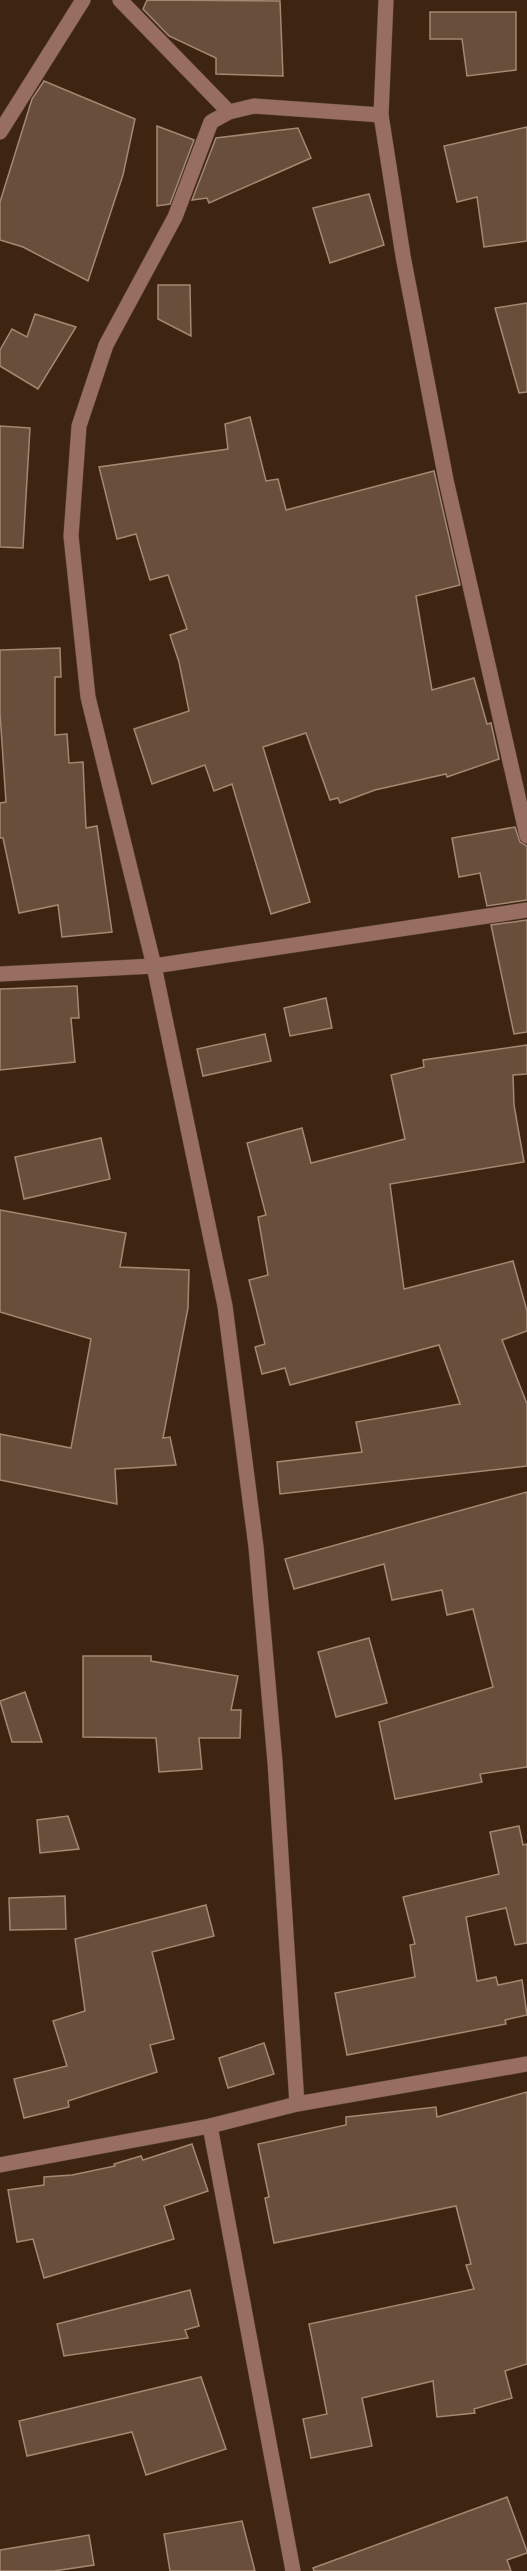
<svg xmlns="http://www.w3.org/2000/svg" width="527" height="2571" viewBox="0 0 527 2571" font-family="Montserrat,sans-serif">
<rect width="100%" height="100%" fill="#3d2512"/>
<g fill="#694f3b" stroke="#a58872" stroke-width="1.5">
<polygon points="147,0 280,1 283,76 216,74 216,58 169,36 143,9"/>
<polygon points="430,12 516,12 516,70 467,76 462,39 430,39"/>
<polygon points="44,81 135,119 123,175 88,281 23,247 0,240 0,202 32,99"/>
<polygon points="157,126 194,140 170,204 157,206"/>
<polygon points="527,127 527,241 484,247 477,197 457,202 444,146"/>
<polygon points="298,128 311,158 209,203 207,198 192,200 216,138"/>
<polygon points="369,194 384,245 330,263 313,208"/>
<polygon points="158,285 190,285 191,336 158,319"/>
<polygon points="527,303 527,392 519,393 495,308"/>
<polygon points="35,314 76,327 38,389 0,366 0,350 12,329 27,337"/>
<polygon points="250,417 266,481 278,479 286,510 434,471 460,585 416,596 432,690 474,678 487,724 491,723 499,759 447,777 446,774 375,790 340,803 338,798 330,800 306,733 263,747 310,902 271,914 232,784 214,791 205,765 152,784 134,729 189,711 179,662 170,635 187,629 168,575 150,580 136,534 117,539 99,467 228,449 225,424"/>
<polygon points="0,426 30,428 23,548 0,547"/>
<polygon points="60,648 61,677 55,677 55,735 67,734 69,763 83,762 86,828 97,826 112,932 62,937 58,905 19,913 3,838 0,838 0,803 6,802 0,714 0,650"/>
<polygon points="515,827 520,842 527,846 527,900 487,906 480,873 459,877 452,838"/>
<polygon points="527,920 527,1032 514,1034 491,925"/>
<polygon points="77,986 79,1018 71,1018 75,1062 0,1070 0,989"/>
<polygon points="326,998 332,1028 290,1036 284,1008"/>
<polygon points="265,1034 271,1061 203,1076 197,1049"/>
<polygon points="527,1045 527,1074 513,1075 514,1105 524,1162 390,1184 404,1289 513,1261 527,1311 527,1331 502,1340 527,1404 527,1466 280,1494 277,1462 362,1452 356,1422 460,1404 439,1345 290,1385 285,1368 262,1374 255,1347 265,1344 249,1280 268,1275 258,1217 266,1215 247,1143 302,1128 311,1163 405,1139 391,1075 424,1067 423,1060"/>
<polygon points="101,1138 110,1179 24,1199 15,1157"/>
<polygon points="0,1210 126,1233 120,1267 189,1270 188,1308 163,1438 170,1437 176,1465 115,1469 117,1504 0,1480 0,1434 71,1448 91,1339 0,1312"/>
<polygon points="527,1492 527,1767 480,1774 482,1782 395,1799 379,1722 493,1687 473,1609 447,1615 442,1590 392,1600 384,1564 294,1589 285,1559"/>
<polygon points="369,1638 387,1703 336,1717 318,1652"/>
<polygon points="83,1656 151,1656 151,1661 238,1676 231,1710 241,1710 240,1738 199,1738 202,1769 159,1772 156,1738 83,1737"/>
<polygon points="25,1692 42,1742 12,1742 0,1701"/>
<polygon points="68,1816 79,1849 40,1853 37,1820"/>
<polygon points="519,1826 523,1845 527,1844 527,1943 515,1945 506,1908 466,1917 477,1981 496,1977 498,1985 522,1980 527,2015 505,2020 506,2024 347,2055 335,1993 415,1977 410,1945 415,1944 403,1897 499,1874 490,1832"/>
<polygon points="65,1896 66,1929 10,1930 9,1898"/>
<polygon points="206,1905 214,1936 152,1952 174,2039 150,2045 157,2072 68,2101 69,2107 24,2118 14,2079 67,2066 53,2021 85,2011 75,1939"/>
<polygon points="264,2043 274,2074 228,2088 219,2058"/>
<polygon points="527,2092 527,2364 505,2371 512,2398 474,2409 475,2413 437,2417 433,2381 362,2398 372,2446 311,2458 303,2419 327,2414 309,2324 474,2289 466,2265 471,2264 456,2206 274,2243 265,2198 269,2197 258,2144 346,2125 346,2117 436,2107 437,2117"/>
<polygon points="192,2144 208,2191 164,2206 174,2239 44,2278 33,2239 17,2242 8,2190 44,2185 44,2177 72,2175 115,2166 114,2164 141,2156 143,2160"/>
<polygon points="190,2290 199,2326 185,2330 188,2338 64,2356 57,2324"/>
<polygon points="201,2377 226,2449 146,2475 132,2432 27,2456 19,2421"/>
<polygon points="507,2497 527,2551 527,2553 507,2560 511,2571 314,2571 313,2568"/>
<polygon points="242,2521 255,2571 170,2571 164,2534"/>
<polygon points="89,2535 94,2565 54,2571 0,2571 0,2550"/>
</g>
<g fill="none" stroke-linecap="round" stroke-linejoin="round">
<g stroke="#56402e" stroke-width="16">
<g id="minor">
<polyline points="120,0 229,112"/>
<polyline points="386,0 381,115 403,256 446,480 527,836"/>
<polyline points="0,132 83,0"/>
<polyline points="0,974 154,966 527,910"/>
<polyline points="297,2104 275,1762 256,1547 225,1306 154,966 88,697 71,536 79,426 106,345 175,217 211,122 229,112 254,106 381,115"/>
<polyline points="210,2126 293,2571"/>
<polyline points="0,2165 210,2126 297,2104 527,2064"/>
</g>
</g>
<use href="#minor" stroke="#986d62" stroke-width="15"/>
</g>
</svg>
